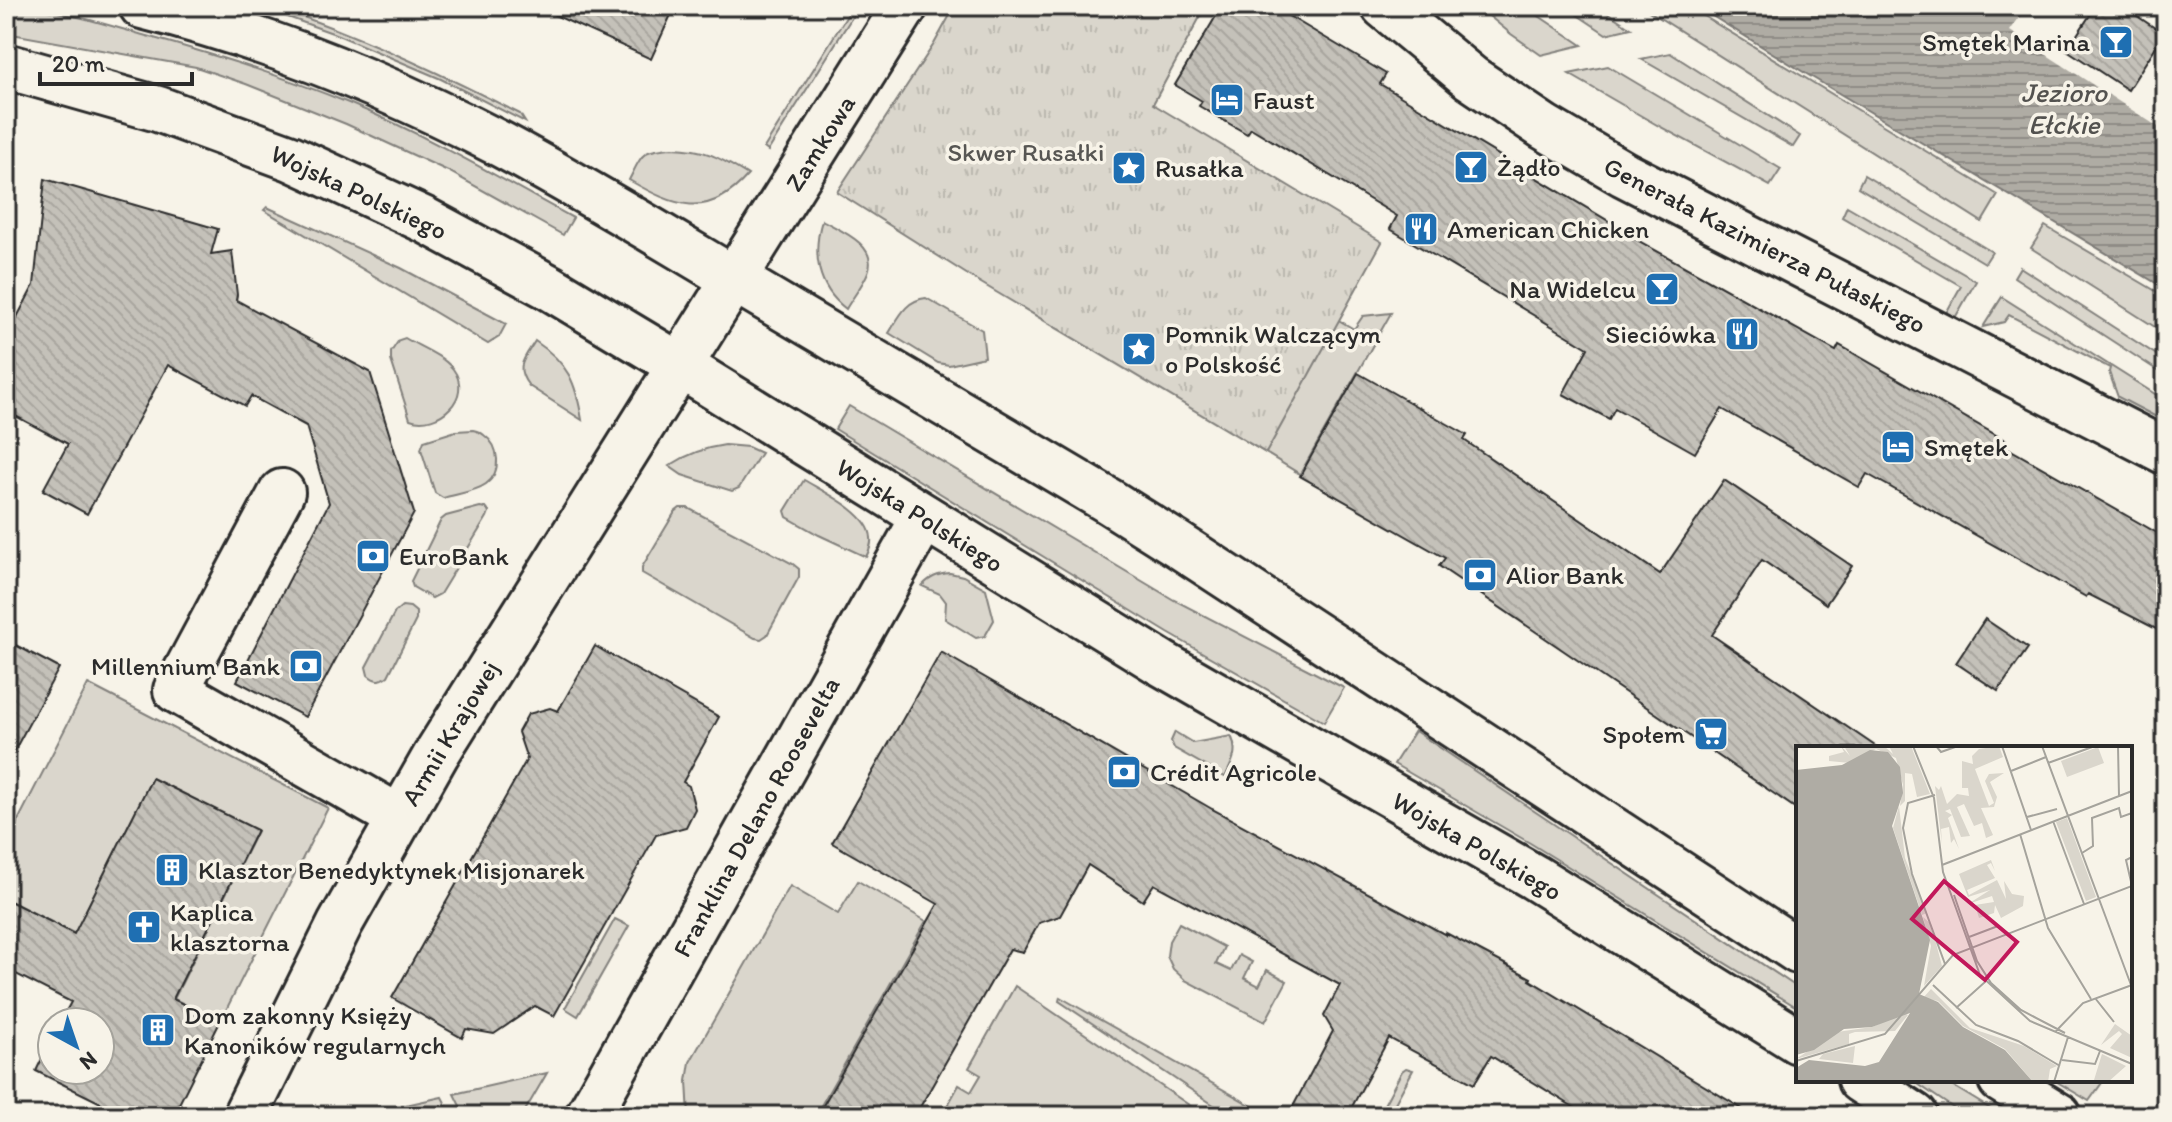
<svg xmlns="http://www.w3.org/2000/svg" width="2172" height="1122" viewBox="0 0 2172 1122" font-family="Itim,sans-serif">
<defs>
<pattern id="park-tufts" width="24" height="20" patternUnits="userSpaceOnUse" patternTransform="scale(2)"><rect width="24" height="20" fill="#dad6cc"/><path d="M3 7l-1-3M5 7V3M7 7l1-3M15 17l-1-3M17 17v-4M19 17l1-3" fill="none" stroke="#bbb8af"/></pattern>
<pattern id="water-rules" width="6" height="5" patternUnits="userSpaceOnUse" patternTransform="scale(2)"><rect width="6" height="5" fill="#afaca4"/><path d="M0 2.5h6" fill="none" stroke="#8f8c86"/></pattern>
<pattern id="building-back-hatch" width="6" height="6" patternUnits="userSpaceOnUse" patternTransform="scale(2)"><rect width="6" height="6" fill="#c4c1b9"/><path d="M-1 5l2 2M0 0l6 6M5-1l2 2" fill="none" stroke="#a9a69f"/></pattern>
</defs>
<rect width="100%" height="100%" fill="#f7f3e8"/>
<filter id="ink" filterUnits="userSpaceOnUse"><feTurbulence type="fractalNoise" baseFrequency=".0125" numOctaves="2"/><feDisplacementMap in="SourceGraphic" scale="16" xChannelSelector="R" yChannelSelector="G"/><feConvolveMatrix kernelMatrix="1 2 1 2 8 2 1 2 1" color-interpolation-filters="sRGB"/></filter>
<g filter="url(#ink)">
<g fill="#dad6cc" stroke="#82807c" stroke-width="2">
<path d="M6,6C48,6 102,23 143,35C213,54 283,76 351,104C428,136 500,178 573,218L563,235L448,171L346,124L246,84L196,67L6,33Z"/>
<path d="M257,6C278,6 297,15 317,22C387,48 454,80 520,114L525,122L441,79L338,35Z"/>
<polygon points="853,6 859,6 768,151 764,148"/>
<polygon points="1477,6 1524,6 1582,45 1541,55 1511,34"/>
<polygon points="1564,6 1597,6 1631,28 1606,34"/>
<polygon points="1641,6 1687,6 1998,195 1982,222"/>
<polygon points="1670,53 1800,136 1793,147 1641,59"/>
<polygon points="1608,66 1781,169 1770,186 1657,125 1569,74"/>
<path d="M673,148C707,149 720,158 748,175C708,221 674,206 629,180C643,153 641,150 673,148Z"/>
<polygon points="1864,175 1992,252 1985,263 1858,187"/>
<polygon points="1847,206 1976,281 1955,318 1946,313 1961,286 1842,217"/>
<polygon points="267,207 401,268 506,324 499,337 488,344 264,210"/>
<path d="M822,220C839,230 876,244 869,269C866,281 852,298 846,309C817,287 812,254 822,220Z"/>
<polygon points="2045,226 2166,297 2166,334 2031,248"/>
<polygon points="2020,267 2166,361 2166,376 2014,277"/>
<polygon points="2002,297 2166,401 2166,422 2118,397 2109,372 2110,368 2009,315 2004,322 1983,327"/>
<path d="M926,298L982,330L985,357L949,365L938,363L889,333C899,317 906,300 926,298Z"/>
<polygon points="1323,311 1354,329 1363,316 1391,313 1300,474 1249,443 1243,435"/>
<path d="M405,338C420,347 442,355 453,369C474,397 438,429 410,419L391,360V352L399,340Z"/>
<path d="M535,341C568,363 576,382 582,420L529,386C514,367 524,359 535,341Z"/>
<polygon points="849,406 1174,600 1344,688 1324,722 1168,633 835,429"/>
<path d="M473,430C477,431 481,432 484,435C500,446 502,472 486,484C475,492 456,494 443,498L435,493L421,449L424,441L456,431Z"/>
<path d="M725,445L748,447L761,453L739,488L732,491L682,475L669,466C687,454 703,448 725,445Z"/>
<path d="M804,480C824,492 870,513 871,538C872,545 869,551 866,557L819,535L787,517L785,511Z"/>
<polygon points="480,507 486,508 489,512 487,517 440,594 432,598 413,587 411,581 441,520 446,516"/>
<polygon points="680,508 688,508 793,564 799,569 799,577 767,635 761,639 755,638 642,573 642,567 675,512"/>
<path d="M950,573L963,576L986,589L994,620L985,636L976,638L945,619L946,602L940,594L922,586C930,577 938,574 950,573Z"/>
<path d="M402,606L410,607L416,612V620L388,676C380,682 375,681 368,675L366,667L395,612Z"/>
<polygon points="88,684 328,808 220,1022 174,999 257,831 152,778 86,910 99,946 6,899 6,844"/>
<polygon points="1415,731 1798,988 1798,1008 1530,843 1394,764"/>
<path d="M1175,732L1193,743L1231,736C1239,751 1232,763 1225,777L1174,748L1171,741Z"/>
<polygon points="858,881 926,921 815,1116 689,1116 687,1081 690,1062 790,886 838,914"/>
<polygon points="615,919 629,926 578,1016 565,1008"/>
<polygon points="1179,923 1224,947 1216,964 1231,971 1239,955 1252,962 1244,978 1259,986 1267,970 1287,981 1265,1022 1185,980 1173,969 1167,956 1169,941"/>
<polygon points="1015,986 1205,1116 952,1116 949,1103 959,1085 971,1092 981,1075 969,1068"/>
<polygon points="1060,997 1252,1106 1256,1116 1230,1116 1059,1001"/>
<polygon points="1406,1068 1413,1070 1388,1116 1378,1116 1402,1071"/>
<polygon points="547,1073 522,1116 465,1116 454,1094"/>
<polygon points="1912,1080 1943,1080 2002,1116 1965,1116"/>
<polygon points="2054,1080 2104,1080 2089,1101"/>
<polygon points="442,1097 452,1116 381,1116 383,1110"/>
</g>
<polygon fill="url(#park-tufts)" stroke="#82807c" stroke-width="2" points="955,6 1206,6 1153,104 1382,242 1266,453 976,280 837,192 934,44"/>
<polygon fill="url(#water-rules)" stroke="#7a7874" stroke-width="2" points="1696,6 2166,6 2166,289 1805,73"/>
<polygon fill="#f7f3e8" points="2027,6 2166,6 2166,132 2010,31"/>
<g fill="url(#building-back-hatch)" stroke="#2b2b2b" stroke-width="2">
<polygon points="535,6 675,6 651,59"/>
<polygon points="1222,6 1272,6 1386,74 1380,84 1615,225 1614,227 1836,351 1839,345 2008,442 2006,447 2166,538 2166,634 2088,594 2086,597 1867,474 1859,487 1722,409 1695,453 1615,408 1609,419 1563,394 1588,348 1390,229 1397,216 1251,128 1247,134 1199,106 1202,101 1175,85"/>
<polygon points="2096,6 2122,6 2164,34 2128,90 2067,50"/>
<polygon points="45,179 218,229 211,254 232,251 237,295 236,300 370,372 414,513 305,717 237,681 329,503 306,426 251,396 245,406 168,365 87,514 43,490 68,444 6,411 6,338 34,285"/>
<polygon points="1358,373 1467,435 1464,440 1660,574 1724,480 1852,566 1826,604 1762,560 1712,635 1878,748 1798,748 1798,810 1439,566 1445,558 1300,476"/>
<polygon points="1985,619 2028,648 1998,691 1956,663"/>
<polygon points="6,640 59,668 6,766"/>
<polygon points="595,646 719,717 683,782 689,786 695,809 686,827 656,835 554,1016 535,1006 494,1034 466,1029 462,1038 392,998 527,759 518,732 528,714 550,708 558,711"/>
<polygon points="941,652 1212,809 1446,935 1446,933 1531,978 1530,980 1754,1116 1588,1116 1491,1056 1474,1084 1389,1038 1347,1116 1288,1116 1333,1031 1324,1016 1340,985 1154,884 1143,901 1088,865 1060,916 1039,923 1023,952 1010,949 915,1116 817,1116 938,904 832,843"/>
<polygon points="152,778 257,830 173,999 220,1022 173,1116 127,1116 36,1071 52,1038 52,1070 100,1070 100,1022 60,1022 71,1002 6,969 6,899 74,934"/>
</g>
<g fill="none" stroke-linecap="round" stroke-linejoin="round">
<g stroke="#2b2b2b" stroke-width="50">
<g id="street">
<polyline points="1384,6 1471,78 1544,127 1624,174 2166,452"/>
<polyline points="282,492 176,690 400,818"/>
<polyline points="588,1116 924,517"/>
</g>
</g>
<g stroke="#2b2b2b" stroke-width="50">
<g id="secondary">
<path d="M142,6C267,37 388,86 502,145C579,186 653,231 727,275C854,350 980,425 1107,500L1177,544L1798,951"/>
<polyline points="6,66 158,109 291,158 425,220 549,287 679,365 1161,663 1534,877 1798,1041"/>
<polyline points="1860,1080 1915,1116"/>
<polyline points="2001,1080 2059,1116"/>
<polyline points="245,1116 340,924 437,753 905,6"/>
</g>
</g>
<use href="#street" stroke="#f7f3e8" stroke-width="44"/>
<use href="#secondary" stroke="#f7f3e8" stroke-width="44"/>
</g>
</g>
<defs>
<g id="bar-square" transform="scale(1.8)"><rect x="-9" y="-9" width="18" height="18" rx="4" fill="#1f6fb2" stroke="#f7f3e8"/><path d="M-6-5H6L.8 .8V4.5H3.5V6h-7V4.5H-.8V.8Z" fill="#fff"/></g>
<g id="hotel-square" transform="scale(1.8)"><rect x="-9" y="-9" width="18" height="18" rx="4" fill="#1f6fb2" stroke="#f7f3e8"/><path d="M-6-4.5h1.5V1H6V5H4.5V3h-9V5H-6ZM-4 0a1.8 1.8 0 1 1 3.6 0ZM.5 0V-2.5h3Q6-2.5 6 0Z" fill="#fff"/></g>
<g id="sight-square" transform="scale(1.8)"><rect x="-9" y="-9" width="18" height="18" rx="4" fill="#1f6fb2" stroke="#f7f3e8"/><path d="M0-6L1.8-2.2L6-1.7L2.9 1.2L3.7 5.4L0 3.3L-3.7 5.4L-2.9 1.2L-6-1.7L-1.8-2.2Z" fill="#fff"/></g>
<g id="restaurant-square" transform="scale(1.8)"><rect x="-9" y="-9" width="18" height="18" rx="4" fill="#1f6fb2" stroke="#f7f3e8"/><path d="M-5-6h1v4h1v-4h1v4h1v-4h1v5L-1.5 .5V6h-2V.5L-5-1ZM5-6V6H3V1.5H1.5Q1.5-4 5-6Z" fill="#fff"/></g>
<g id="bank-square" transform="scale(1.8)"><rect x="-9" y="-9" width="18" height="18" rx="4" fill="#1f6fb2" stroke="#f7f3e8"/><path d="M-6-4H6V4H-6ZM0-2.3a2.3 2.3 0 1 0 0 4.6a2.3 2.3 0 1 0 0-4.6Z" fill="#fff"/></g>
<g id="supermarket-square" transform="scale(1.8)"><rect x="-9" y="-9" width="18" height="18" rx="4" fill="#1f6fb2" stroke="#f7f3e8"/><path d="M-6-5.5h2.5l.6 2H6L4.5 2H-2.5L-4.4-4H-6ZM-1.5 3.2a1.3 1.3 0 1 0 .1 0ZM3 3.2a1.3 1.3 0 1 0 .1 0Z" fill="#fff"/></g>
<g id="building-square" transform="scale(1.8)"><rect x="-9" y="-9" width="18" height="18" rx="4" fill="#1f6fb2" stroke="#f7f3e8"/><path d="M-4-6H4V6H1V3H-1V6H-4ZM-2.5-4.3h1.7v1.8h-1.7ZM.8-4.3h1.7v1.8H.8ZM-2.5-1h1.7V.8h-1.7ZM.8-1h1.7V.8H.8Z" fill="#fff"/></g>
<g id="church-square" transform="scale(1.8)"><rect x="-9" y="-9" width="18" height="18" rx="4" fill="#1f6fb2" stroke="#f7f3e8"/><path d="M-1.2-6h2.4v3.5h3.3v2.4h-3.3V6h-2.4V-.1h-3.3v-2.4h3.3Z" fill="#fff"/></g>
</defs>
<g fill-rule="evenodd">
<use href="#bar-square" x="2116" y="42"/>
<use href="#hotel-square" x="1227" y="100"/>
<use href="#bar-square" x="1471" y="167"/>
<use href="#sight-square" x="1129" y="168"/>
<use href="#restaurant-square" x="1421" y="229"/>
<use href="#bar-square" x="1662" y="289"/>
<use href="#restaurant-square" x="1742" y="334"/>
<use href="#sight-square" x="1139" y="349"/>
<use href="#hotel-square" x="1898" y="447"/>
<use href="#bank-square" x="373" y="556"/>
<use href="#bank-square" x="1480" y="575"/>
<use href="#bank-square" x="306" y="666"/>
<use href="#supermarket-square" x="1711" y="734"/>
<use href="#bank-square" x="1124" y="772"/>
<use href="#building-square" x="172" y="870"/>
<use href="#church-square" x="144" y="927"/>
<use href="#building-square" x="158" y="1030"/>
</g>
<g text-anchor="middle" stroke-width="7" stroke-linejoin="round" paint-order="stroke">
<g font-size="26" fill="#2b2b2b" stroke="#f7f3e8" text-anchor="start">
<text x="2090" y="51" text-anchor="end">Smętek Marina</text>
<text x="1253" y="109">Faust</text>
<text x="1497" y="176">Żądło</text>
<text x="1155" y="177">Rusałka</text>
<text x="1447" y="238">American Chicken</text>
<text x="1636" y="298" text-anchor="end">Na Widelcu</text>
<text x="1165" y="343">Pomnik Walczącym<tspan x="1165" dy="30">o Polskość</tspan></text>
<text x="1716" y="343" text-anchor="end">Sieciówka</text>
<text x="1924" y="456">Smętek</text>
<text x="399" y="565">EuroBank</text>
<text x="1506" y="584">Alior Bank</text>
<text x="280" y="675" text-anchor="end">Millennium Bank</text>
<text x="1685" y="743" text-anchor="end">Społem</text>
<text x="1150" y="781">Crédit Agricole</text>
<text x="198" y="879">Klasztor Benedyktynek Misjonarek</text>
<text x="170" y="921">Kaplica<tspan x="170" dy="30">klasztorna</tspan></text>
<text x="184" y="1024">Dom zakonny Księży<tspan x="184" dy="30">Kanoników regularnych</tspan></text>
</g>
<g font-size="26" fill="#2b2b2b" stroke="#f7f3e8">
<text transform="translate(820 143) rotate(-58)" y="9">Zamkowa</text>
<text transform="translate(359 192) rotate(25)" y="9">Wojska Polskiego</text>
<text transform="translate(1765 245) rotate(27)" y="9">Generała Kazimierza Pułaskiego</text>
<text transform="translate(920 515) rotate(32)" y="9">Wojska Polskiego</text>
<text transform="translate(450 733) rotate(-59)" y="9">Armii Krajowej</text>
<text transform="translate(756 817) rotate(-61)" y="9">Franklina Delano Roosevelta</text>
<text transform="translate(1477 846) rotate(30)" y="9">Wojska Polskiego</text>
</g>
<g font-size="26" fill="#575653" stroke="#f7f3e8">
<text x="1026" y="161">Skwer Rusałki</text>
</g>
<g font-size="28" font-style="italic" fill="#53524f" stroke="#f7f3e8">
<text x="2064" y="102">Jezioro<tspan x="2064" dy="32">Ełckie</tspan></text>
</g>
</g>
<g transform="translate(1796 746)">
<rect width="336" height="336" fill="#f7f3e8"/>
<path d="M45,0L54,10L48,0H88L97,8L93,0H115L134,48L121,51L116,28L109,27V55L104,60L107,39L100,12L80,3L54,17L33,15V10L48,6ZM203,0L207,11L179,23L193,60L198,57L189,35L193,28L208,27L194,36L201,51L198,61L185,62L197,89L190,92L186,77L178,80L168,58L161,61L174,90L165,91L154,63L149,65L156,69L152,72L163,103L158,93L155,97L153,81L145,83L146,98L139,40L143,44L145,40L151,58L161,48L173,50L172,42H166V15L177,18L176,10L183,3ZM103,60L109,112L131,167L126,169L97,82ZM195,114L199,125L195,117L191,119L199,132L171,144L173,149L201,134L210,153L208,135L216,148L228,150L227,160L205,172L199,159L198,167L183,172L179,159L198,156L196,150L172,158L194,144L172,151L163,128ZM127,171L135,178L146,220L128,240L135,200ZM135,243L174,282L228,300L261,320L254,323L252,336H237L209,303L167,280L142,255L127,252ZM319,278L336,290V312L314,302L326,288L323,285L305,299ZM59,300L57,317L23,313L27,308Z" fill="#dad6cc"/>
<path d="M108,267L112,269L99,285L59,286L53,288V298L0,313L41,286L76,281Z" fill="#dad6cc"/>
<path d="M271,72L300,151L290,155L260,76ZM306,308L330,320L312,336L298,334Z" fill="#dad6cc"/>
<path d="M302,1L308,17L271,31L265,15Z" fill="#dad6cc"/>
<path d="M74,4L92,6L104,21L107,47L96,80L134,194L123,248L142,256L167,281L209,304L237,336H0V322L13,314L69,320L83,316L114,267L76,281L48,283L18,304L0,309V24L46,19Z" fill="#afaca4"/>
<path fill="none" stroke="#a5a39c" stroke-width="2" d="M117,0L138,52L147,126L184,229L234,275L336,318M140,0L145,6L162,0M206,0L235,84M246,0L335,239M322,0L323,50M252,17L299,0M215,25L250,11M139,49L112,57L107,82L116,128L149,218M231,71L261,63M257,75L288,158M224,88L252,182L295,253M286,107L297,100L296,72L323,62L325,71L336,67M146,119L336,45M158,149L181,215L195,237L225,264L269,287M173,191L202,180M137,239L180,279L222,295L264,320M299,252L318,276M160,262L189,236M260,285L287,257L336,239M266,314L299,318L304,305M0,315L89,288L157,209L336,140L330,114L336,111M258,336L272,291"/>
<path fill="#c2185b" fill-opacity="0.15" stroke="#c2185b" stroke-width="4" d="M148,135L221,196L189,234L116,173Z"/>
<rect width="336" height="336" fill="none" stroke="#2b2b2b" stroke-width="4"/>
</g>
<rect width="2172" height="1122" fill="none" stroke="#f7f3e8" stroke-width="32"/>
<rect x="16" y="16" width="2140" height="1090" fill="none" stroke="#2b2b2b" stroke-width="3" filter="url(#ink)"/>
<g transform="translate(76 1046) rotate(140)"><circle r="38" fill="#f7f3e8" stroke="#a5a39c" stroke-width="2"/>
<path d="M0-6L14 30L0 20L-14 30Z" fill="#1f6fb2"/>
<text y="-12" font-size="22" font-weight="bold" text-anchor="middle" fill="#2b2b2b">N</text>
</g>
<path d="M40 72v12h152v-12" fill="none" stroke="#2b2b2b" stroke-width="4"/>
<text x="52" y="72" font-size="24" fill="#2b2b2b" stroke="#f7f3e8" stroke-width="6" paint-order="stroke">20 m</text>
</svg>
